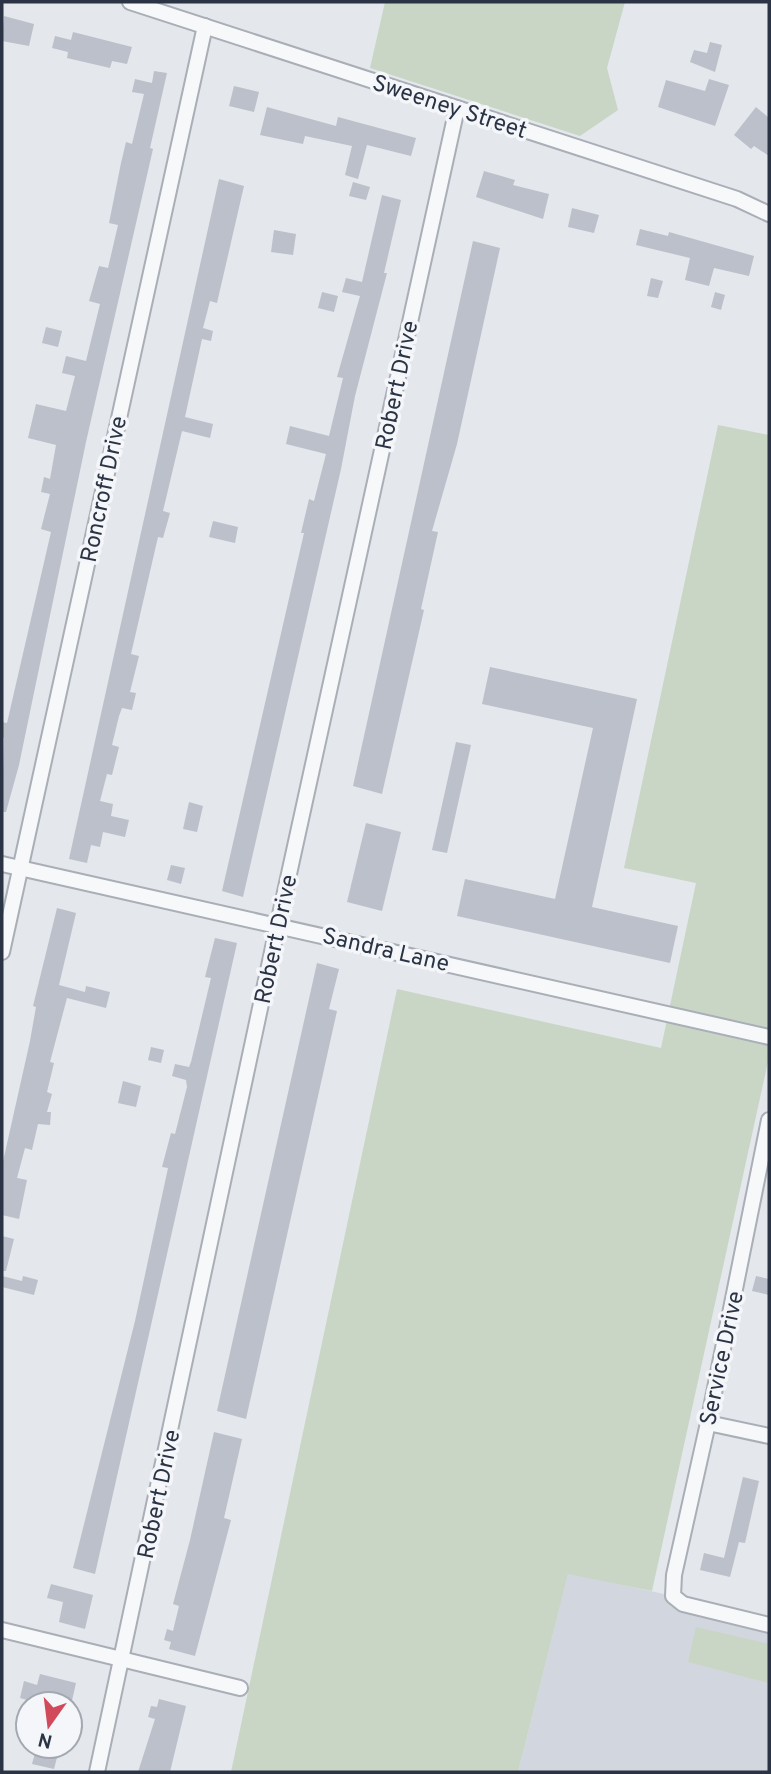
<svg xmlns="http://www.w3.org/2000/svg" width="771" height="1774" viewBox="0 0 771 1774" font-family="Overpass,sans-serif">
<rect width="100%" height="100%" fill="#e4e7ec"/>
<polygon fill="#d2d6de" points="568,1573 769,1617 769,1772 518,1772"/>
<g fill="#c9d6c5">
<polygon points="385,2 625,2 607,68 618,110 580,136 370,68"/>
<polygon points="718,425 769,435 769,1057 652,1591 568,1574 518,1772 231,1772 397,989 661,1048 696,883 624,868"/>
<polygon points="696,1627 769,1644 769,1683 688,1662"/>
</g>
<g fill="#bbc0ca">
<polygon points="4,16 34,24 29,46 2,41"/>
<polygon points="73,32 132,47 127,64 112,61 110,68 67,58 68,52 52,48 55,36 71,40"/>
<polygon points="710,42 722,45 715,72 690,62 694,50 707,53"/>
<polygon points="154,71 167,73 150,148 153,149 86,442 19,765 6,812 2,812 4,738 2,737 2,722 7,723 51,532 41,529 50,494 41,492 44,477 50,479 56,445 28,438 36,404 66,411 75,376 62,373 66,356 86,361 100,304 89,301 99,266 108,268 118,225 109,223 121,163 126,142 132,144 144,94 132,92 135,79 152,83"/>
<polygon points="709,79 729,85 715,126 658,107 666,80 705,91"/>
<polygon points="234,86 259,92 254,112 229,106"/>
<polygon points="267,107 336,126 338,117 416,138 411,156 367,145 358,179 345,175 352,146 305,136 303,144 260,135"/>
<polygon points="756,107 769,118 769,156 754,146 751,149 734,135"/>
<polygon points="484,171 515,180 513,185 549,194 543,219 476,197"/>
<polygon points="219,179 244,186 217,303 210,301 203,328 213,331 211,341 202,339 185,417 213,424 210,438 182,431 163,511 170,513 163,538 158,537 131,654 139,656 130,692 136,693 132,710 122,708 119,716 112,745 119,747 112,775 107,774 100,801 113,804 111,816 129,820 125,837 103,832 100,847 91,845 87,863 69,859"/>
<polygon points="353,182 370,187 366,200 349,196"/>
<polygon points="382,195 401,200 384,273 387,273 355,396 341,469 243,897 222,891 304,533 301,533 309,499 314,501 326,454 286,444 290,426 329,436 343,378 337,377 360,296 342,292 346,278 362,282"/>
<polygon points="572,208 599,215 594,233 568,227"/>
<polygon points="640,229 668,236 669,232 754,256 749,276 714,268 709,286 685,280 690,258 636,245"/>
<polygon points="274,230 296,234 293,255 271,252"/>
<polygon points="473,241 500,248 457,444 432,531 438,532 421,609 424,610 382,794 353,786"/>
<polygon points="651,278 663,281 658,298 647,296"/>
<polygon points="322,292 338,296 334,312 318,308"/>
<polygon points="715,292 725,295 721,310 711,307"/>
<polygon points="46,327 62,331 58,347 42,343"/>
<polygon points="213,521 238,527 235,543 209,537"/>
<polygon points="490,667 637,699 592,907 678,926 670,963 457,916 465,879 555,899 593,728 482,704"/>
<polygon points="456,742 471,745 447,853 432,850"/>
<polygon points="189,802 203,806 197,832 183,829"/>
<polygon points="366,823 401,832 382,911 347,902"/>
<polygon points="171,865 185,868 181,884 167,880"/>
<polygon points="57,908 76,913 59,985 85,992 86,986 110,992 106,1008 67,998 50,1062 54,1063 47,1092 52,1094 47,1112 51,1112 50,1125 38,1124 32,1150 25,1148 17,1178 27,1180 19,1219 2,1215 2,1166 30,1041 36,1007 33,1006"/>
<polygon points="215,938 237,943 95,1574 73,1568 135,1321 168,1168 162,1167 171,1133 175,1134 187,1087 186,1080 172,1076 175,1064 189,1067 191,1062 211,978 205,977"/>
<polygon points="317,963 339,969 329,1009 337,1011 246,1419 217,1411"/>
<polygon points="151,1047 164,1050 161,1063 148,1060"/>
<polygon points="123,1081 141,1086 136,1107 118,1103"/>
<polygon points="2,1236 14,1239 6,1271 2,1271"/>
<polygon points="2,1276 22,1281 23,1276 38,1280 34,1295 2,1287"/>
<polygon points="756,1276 769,1279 769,1295 752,1291"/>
<polygon points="214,1432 242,1439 224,1518 231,1520 195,1656 169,1649 171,1642 164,1640 167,1629 173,1631 179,1606 173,1604 190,1540"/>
<polygon points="743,1477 759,1481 745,1543 739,1542 730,1577 700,1570 704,1553 724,1558"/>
<polygon points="51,1584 93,1595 85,1629 59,1622 63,1602 47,1598"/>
<polygon points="40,1674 76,1683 71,1705 40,1697 38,1703 20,1698 24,1681 37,1685"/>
<polygon points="159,1699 186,1706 170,1772 138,1772 155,1719 148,1717 151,1706 157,1707"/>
<polygon points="37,1746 60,1746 54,1769 32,1764"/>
</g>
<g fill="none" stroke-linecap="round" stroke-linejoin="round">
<g stroke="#a9aeb7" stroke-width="18">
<g id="minor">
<polyline points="130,2 737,199 769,214"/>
<polyline points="2,864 769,1037"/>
<polyline points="2,952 205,26"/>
<polyline points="769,1120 708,1423 674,1575 673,1596 683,1604 769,1625"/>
<polyline points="708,1423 769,1436"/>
<polyline points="2,1630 240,1688"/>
<polyline points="97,1772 278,924 457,108"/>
</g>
</g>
<use href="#minor" stroke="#f7f8fa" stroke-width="14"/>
</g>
<g text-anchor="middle" stroke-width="7" stroke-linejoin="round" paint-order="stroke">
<g font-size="23" fill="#2b3445" stroke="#f4f6f9">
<text transform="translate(450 106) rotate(18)" y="8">Sweeney Street</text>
<text transform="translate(396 385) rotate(-78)" y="8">Robert Drive</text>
<text transform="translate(103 489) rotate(-78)" y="8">Roncroff Drive</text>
<text transform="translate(275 939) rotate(-78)" y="8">Robert Drive</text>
<text transform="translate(386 949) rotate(13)" y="8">Sandra Lane</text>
<text transform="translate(721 1358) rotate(-78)" y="8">Service Drive</text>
<text transform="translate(158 1494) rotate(-78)" y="8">Robert Drive</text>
</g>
</g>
<rect width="771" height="1774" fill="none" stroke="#2b3445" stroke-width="7"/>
<g transform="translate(49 1725) rotate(194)"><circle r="33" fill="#f4f6f9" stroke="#a4a8b1" stroke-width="2"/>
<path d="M0-5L12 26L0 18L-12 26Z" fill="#d1495b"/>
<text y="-10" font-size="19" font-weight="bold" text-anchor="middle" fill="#2b3445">N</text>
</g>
</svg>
